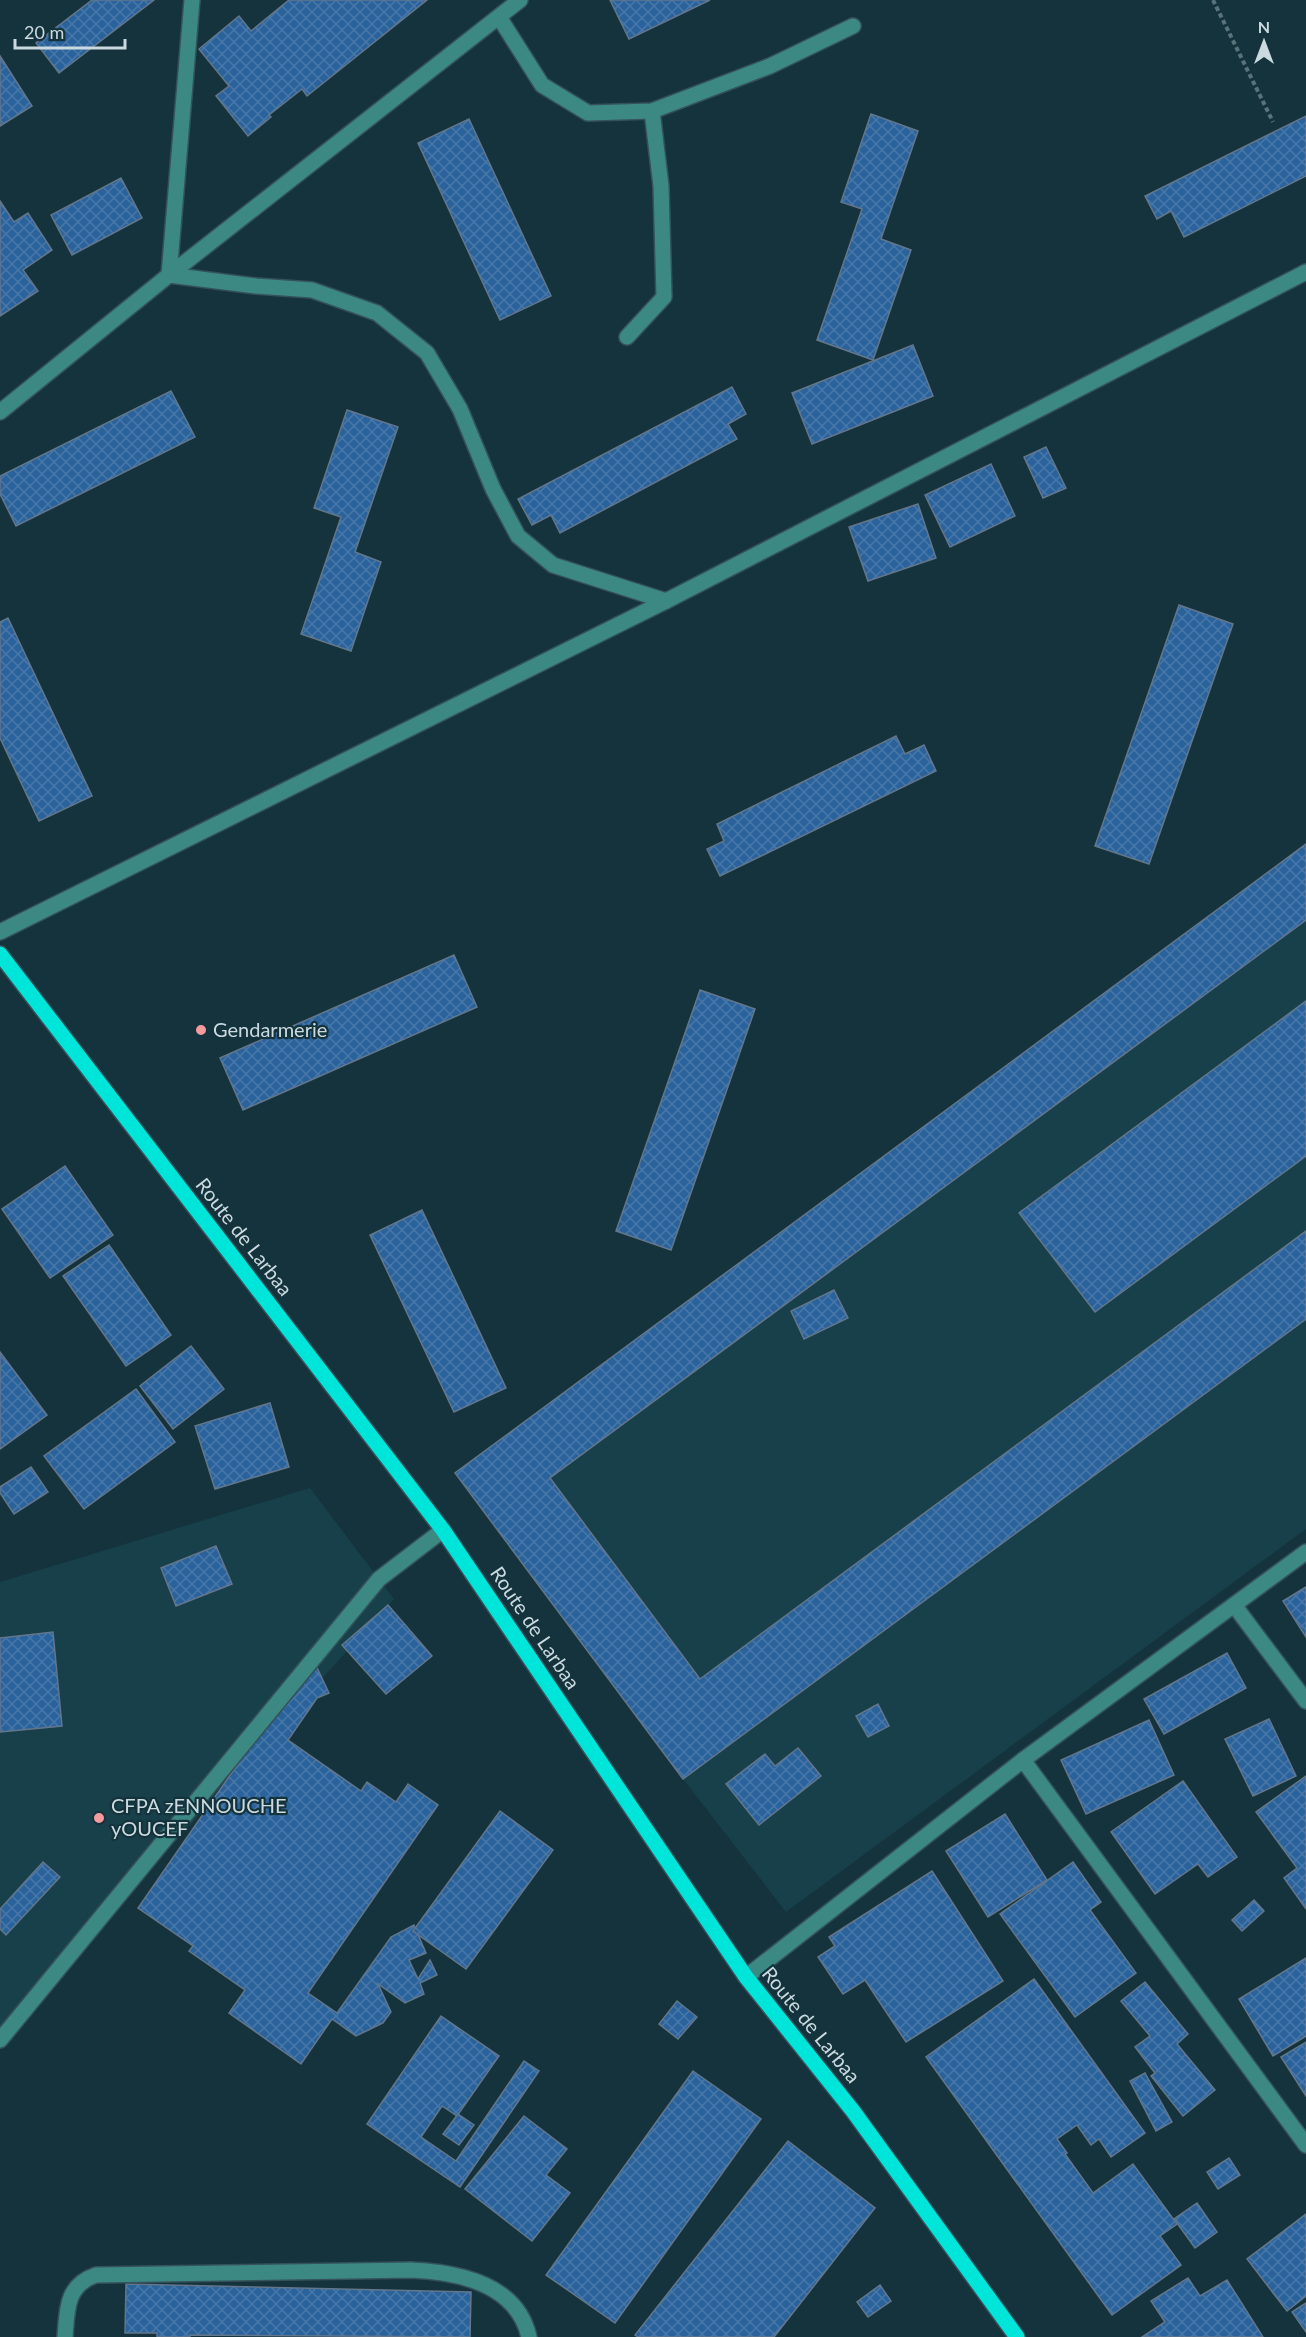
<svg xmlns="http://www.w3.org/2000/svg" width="1306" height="2337" viewBox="0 0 1306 2337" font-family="Lato,sans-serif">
<defs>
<pattern id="building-cross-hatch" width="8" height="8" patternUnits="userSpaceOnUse" patternTransform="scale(1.5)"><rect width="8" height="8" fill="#2a629b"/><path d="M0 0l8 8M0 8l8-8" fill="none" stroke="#4878a9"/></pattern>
</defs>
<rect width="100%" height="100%" fill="#14333c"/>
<g fill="#17404b">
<polygon points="1306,844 1306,1529 786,1912 683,1779 455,1473"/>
<polygon points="310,1488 394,1599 0,2036 0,1582"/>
</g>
<g fill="url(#building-cross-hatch)" stroke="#63768b" stroke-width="1.5">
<polygon points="92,0 154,0 59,73 36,43"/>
<polygon points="289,0 427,0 307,96 302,89 269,115 271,117 248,136 216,96 229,86 199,49 239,16 251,31"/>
<polygon points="610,0 710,0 629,39"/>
<polygon points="0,56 32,106 0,126"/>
<polygon points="871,114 918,131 881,239 911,250 873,360 817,340 862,209 841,202"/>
<polygon points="1306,116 1306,176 1184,237 1171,211 1157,219 1145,196"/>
<polygon points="469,119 551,296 500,320 418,143"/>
<polygon points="121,178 142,218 72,255 51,215"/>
<polygon points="0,201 14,222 28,213 52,250 23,270 38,291 0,316"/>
<polygon points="913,345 933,396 812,444 792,393"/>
<polygon points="732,387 746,414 728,424 737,439 560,533 551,515 532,525 518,499"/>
<polygon points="171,391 195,437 16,526 0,494 0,476"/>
<polygon points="347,410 398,427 355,552 381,562 351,651 301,634 341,517 314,508"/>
<polygon points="1046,447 1066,488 1043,498 1024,457"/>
<polygon points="991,464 1015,516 950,547 925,495"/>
<polygon points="918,504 936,558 868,581 849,527"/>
<polygon points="1179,605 1233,624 1149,864 1095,846"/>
<polygon points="8,618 92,796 39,821 0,738 0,622"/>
<polygon points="896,736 905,754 924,745 936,771 720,876 707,849 724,841 717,824"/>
<polygon points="1306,844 1306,920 550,1478 700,1679 1306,1231 1306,1319 683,1779 455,1473"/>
<polygon points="454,955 477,1007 243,1110 220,1058"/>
<polygon points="700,990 755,1009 671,1250 616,1231"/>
<polygon points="1306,1001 1306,1156 1095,1312 1019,1213"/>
<polygon points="65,1166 113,1235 50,1278 2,1209"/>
<polygon points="422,1210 506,1388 454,1412 370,1235"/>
<polygon points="109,1245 171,1335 126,1366 63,1276"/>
<polygon points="834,1290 848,1318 804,1339 791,1311"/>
<polygon points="191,1346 224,1389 173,1429 140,1386"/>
<polygon points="0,1352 47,1415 0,1449"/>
<polygon points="136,1389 175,1442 84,1509 44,1456"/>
<polygon points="270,1403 289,1467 215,1489 195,1426"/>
<polygon points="31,1467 48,1492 14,1514 0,1493 0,1487"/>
<polygon points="216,1546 232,1584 176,1606 161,1568"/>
<polygon points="1306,1587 1306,1637 1283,1601"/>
<polygon points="388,1605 432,1656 386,1694 342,1645"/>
<polygon points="53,1632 62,1726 0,1732 0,1638"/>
<polygon points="1227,1653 1246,1688 1164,1734 1144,1699"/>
<polygon points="312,1657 329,1693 317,1698 288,1740 361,1791 367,1782 396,1802 408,1784 438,1805 308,1993 337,2013 391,1937 414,1925 426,1953 409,1960 418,1979 430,1960 437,1975 420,1983 424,1994 405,2003 378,1984 391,2012 383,2023 356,2036 332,2019 301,2064 229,2013 245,1990 189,1951 193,1946 138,1908"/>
<polygon points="878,1704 889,1726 868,1737 856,1716"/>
<polygon points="1269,1719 1296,1776 1253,1796 1225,1739"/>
<polygon points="1149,1720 1174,1775 1086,1814 1061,1760"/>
<polygon points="798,1748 821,1776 759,1825 726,1784 765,1754 775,1766"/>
<polygon points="1306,1776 1306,1909 1284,1878 1297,1868 1256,1812"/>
<polygon points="1183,1781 1237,1857 1208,1877 1198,1864 1155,1894 1111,1832"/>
<polygon points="500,1811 553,1850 466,1969 413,1931"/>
<polygon points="1005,1814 1047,1880 988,1917 946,1851"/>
<polygon points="43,1862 60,1877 6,1935 0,1929 0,1909"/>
<polygon points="1073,1862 1101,1902 1090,1910 1136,1973 1075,2017 1000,1914"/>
<polygon points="932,1871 1003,1981 906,2042 865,1980 843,1994 818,1957 835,1946 829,1937"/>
<polygon points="1254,1900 1264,1911 1242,1931 1232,1920"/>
<polygon points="1306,1958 1306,2036 1273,2056 1239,1999"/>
<polygon points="1034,1979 1145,2133 1111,2157 1099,2139 1091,2145 1077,2125 1057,2139 1067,2153 1065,2154 1093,2193 1133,2164 1177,2224 1160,2236 1181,2265 1112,2315 926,2057"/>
<polygon points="1145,1982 1188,2034 1177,2044 1215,2090 1183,2116 1151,2076 1155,2073 1135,2047 1150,2036 1121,2001"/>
<polygon points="677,2001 697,2017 678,2039 659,2024"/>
<polygon points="441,2016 499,2056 457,2116 442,2106 421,2137 456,2161 524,2061 539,2071 460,2187 367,2124"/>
<polygon points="1306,2042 1306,2096 1281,2057"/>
<polygon points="693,2071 761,2119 615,2323 546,2275"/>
<polygon points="1145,2073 1172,2122 1156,2131 1130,2081"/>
<polygon points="458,2114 474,2125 459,2145 443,2134"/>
<polygon points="524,2116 567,2149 546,2175 570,2193 532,2241 465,2189"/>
<polygon points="788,2141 875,2208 774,2337 638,2337 635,2335"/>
<polygon points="1229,2158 1240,2175 1218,2189 1207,2172"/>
<polygon points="1197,2203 1217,2232 1195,2248 1174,2219"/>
<polygon points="1306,2214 1306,2296 1287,2311 1247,2259"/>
<polygon points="1188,2278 1200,2296 1227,2280 1263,2337 1142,2337 1165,2322 1151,2301"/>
<polygon points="126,2284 471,2292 470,2337 190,2335 190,2337 157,2337 157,2333 125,2333"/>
<polygon points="880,2285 891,2301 868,2317 857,2302"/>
<polygon points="1306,2303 1306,2332 1292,2312"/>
</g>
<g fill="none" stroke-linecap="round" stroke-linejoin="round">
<g stroke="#35515a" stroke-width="18">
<g id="minor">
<polyline points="499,17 542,85 588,113 652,111 770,66 853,26"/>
<polyline points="169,275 520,0"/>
<polyline points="169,275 192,0"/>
<polyline points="627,337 664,297 661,186 652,111"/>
<polyline points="0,412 169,275 256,286 312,290 377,313 427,353 460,409 493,489 518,536 553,565 666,601"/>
<polyline points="0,932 666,601 1306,272"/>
<polyline points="1234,1605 1306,1701"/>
<polyline points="1023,1760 1306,2145"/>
<polyline points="746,1977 1023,1760 1306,1552"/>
<polyline points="0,2040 379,1579 443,1530"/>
<path d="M65,2337C67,2310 66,2285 96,2275L411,2270C458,2272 517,2284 529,2337"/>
</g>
</g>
<g stroke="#35515a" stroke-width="18">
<polyline id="major" points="0,954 443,1530 746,1977 853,2111 1017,2337"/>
</g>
<polyline stroke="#5a737b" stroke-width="4" stroke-dasharray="4.5 3" stroke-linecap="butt" points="1213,0 1273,122"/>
<use href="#minor" stroke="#3c8984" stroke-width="15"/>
<use href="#major" stroke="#00e5da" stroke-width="15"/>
</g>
<g fill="#f59b9e" stroke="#14333c" stroke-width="2">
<circle cx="201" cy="1030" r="6"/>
<circle cx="99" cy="1818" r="6"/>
</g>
<g text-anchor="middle" stroke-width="4.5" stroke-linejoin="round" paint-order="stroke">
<g font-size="20" fill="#cadae0" stroke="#14333c" text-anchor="start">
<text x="213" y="1037">Gendarmerie</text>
<text x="111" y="1813">CFPA zENNOUCHE<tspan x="111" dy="23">yOUCEF</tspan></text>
</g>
<g font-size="20" fill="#cadae0" stroke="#14333c">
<text transform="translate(244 1237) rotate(52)" y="7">Route de Larbaa</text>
<text transform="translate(535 1628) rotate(56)" y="7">Route de Larbaa</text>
<text transform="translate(811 2025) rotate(51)" y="7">Route de Larbaa</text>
</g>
</g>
<g transform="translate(1264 42)" stroke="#14333c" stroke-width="4.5" paint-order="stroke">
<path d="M0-4.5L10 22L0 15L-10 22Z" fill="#cadae0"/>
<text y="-9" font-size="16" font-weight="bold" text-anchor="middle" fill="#cadae0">N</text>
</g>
<path d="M15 39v9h110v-9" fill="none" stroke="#cadae0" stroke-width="3"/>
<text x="24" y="39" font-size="18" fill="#cadae0" stroke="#14333c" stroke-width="4.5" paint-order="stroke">20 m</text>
</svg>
